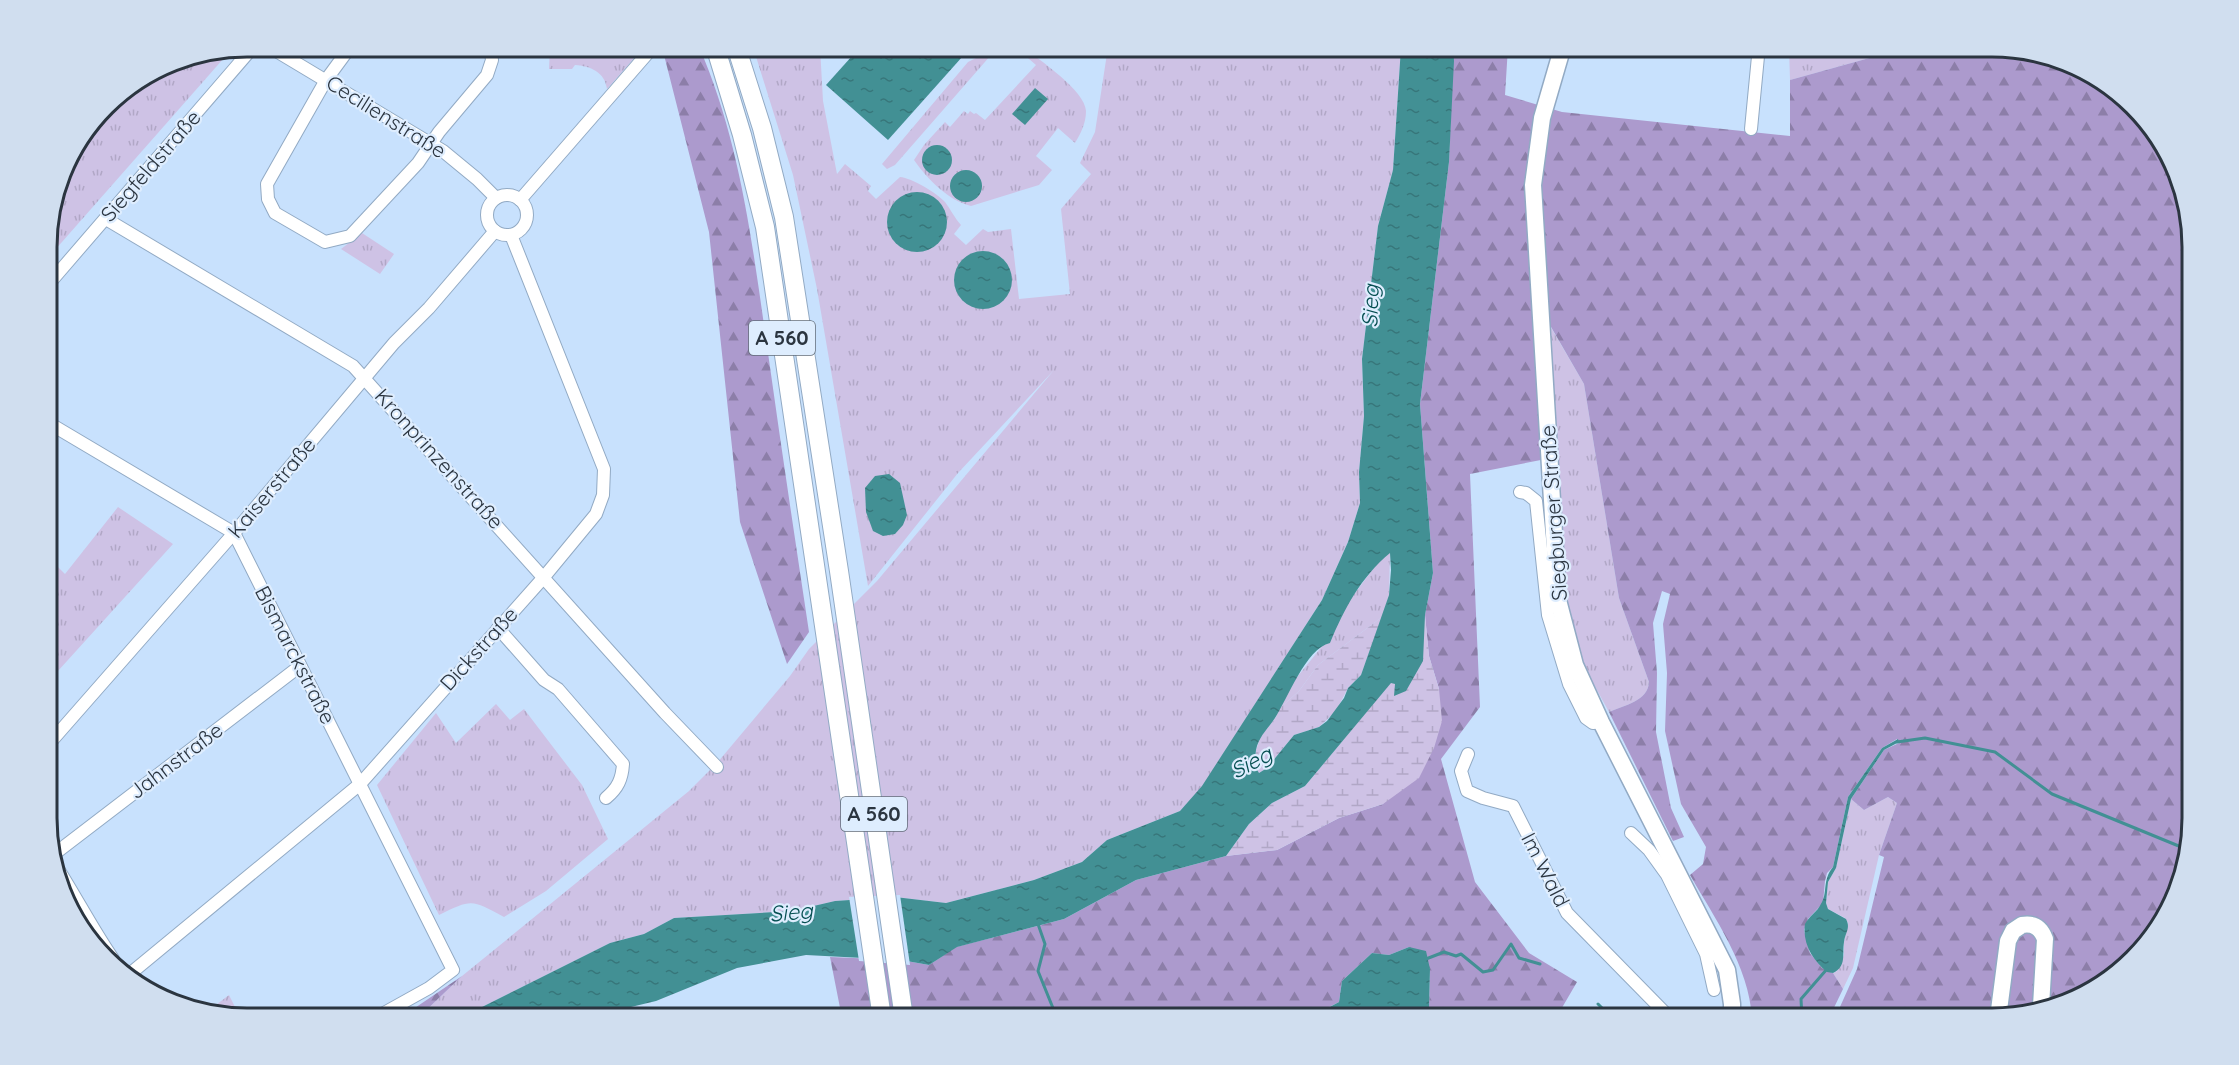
<svg xmlns="http://www.w3.org/2000/svg" width="2239" height="1065" viewBox="0 0 2239 1065" font-family="Quicksand,sans-serif">
<defs>
<pattern id="grass-tufts" width="24" height="20" patternUnits="userSpaceOnUse" patternTransform="scale(1.5)"><rect width="24" height="20" fill="#cec2e5"/><path d="M3 7l-1-3M5 7V3M7 7l1-3M15 17l-1-3M17 17v-4M19 17l1-3" fill="none" stroke="#b1a7c6"/></pattern>
<pattern id="forest-firs" width="22" height="20" patternUnits="userSpaceOnUse" patternTransform="scale(1.5)"><rect width="22" height="20" fill="#ac9acd"/><path d="M5 1l3.5 6h-7zM16 11l3.5 6h-7z" fill="#8c7ea8"/></pattern>
<pattern id="wetland-marsh" width="20" height="14" patternUnits="userSpaceOnUse" patternTransform="scale(1.5)"><rect width="20" height="14" fill="#cec2e5"/><path d="M1 5h8M5 5V1M11 12h8M15 12V8" fill="none" stroke="#b1a7c6"/></pattern>
<pattern id="water-ripples" width="26" height="14" patternUnits="userSpaceOnUse" patternTransform="scale(1.5)"><rect width="26" height="14" fill="#429094"/><path d="M2 4q2-2 4 0t4 0M15 11q2-2 4 0t4 0" fill="none" stroke="#37767a"/></pattern>
</defs>
<rect width="100%" height="100%" fill="#c8e1fd"/>
<g fill="url(#grass-tufts)">
<path d="M550,47V46L644,47L607,89C605,72 590,66 575,65L572,69H549Z"/>
<path d="M753,47H820L823,101L837,174L845,164L871,186L868,191L876,199L900,177C912,178 937,193 945,202C951,210 954,217 961,225L954,234L966,245L983,229L988,232L1011,229L1019,299L1070,294L1061,209L1091,174L1080,163L1095,132L1108,47H1401L1393,170L1378,226L1362,359L1364,416L1359,472L1360,503L1348,542L1322,600L1202,787L1180,811L1107,840L1082,862L1034,880L946,903L895,897L835,901L792,911L674,918L644,934L610,943L460,1018H418L462,976L689,791L717,763L790,676L809,649L877,581L1054,370L958,473L868,586L817,289L793,175Z"/>
<polygon points="986,47 998,47 895,165 887,169 882,164 968,62 978,57"/>
<path d="M1015,47H1023C1039,60 1085,90 1086,111C1086,123 1081,133 1075,143L1058,128L1036,156L1052,170L1039,185L971,206C949,201 927,179 914,160L924,145L945,122L950,127L964,111L968,114L970,111L974,114L976,113L985,120L1036,65Z"/>
<polygon points="1789,47 1882,47 1873,57 1790,80"/>
<polygon points="231,50 47,259 47,234 67,159 115,97 171,62"/>
<polygon points="362,233 394,254 380,274 341,249"/>
<path d="M1546,319L1584,384L1619,598L1649,682C1648,701 1625,705 1609,712L1553,610Z"/>
<polygon points="118,507 173,544 48,682 48,574 56,565 65,574"/>
<polygon points="1390,552 1389,595 1382,617 1318,665 1299,691 1279,709 1293,682 1324,644 1349,601 1376,565"/>
<path d="M496,704L510,720L524,709L582,785L608,839L546,891L504,917C472,900 473,898 439,915L377,785L436,713L456,743Z"/>
<polygon points="1888,797 1897,803 1879,855 1853,968 1843,989 1833,973 1837,971 1844,955 1844,942 1848,923 1845,918 1828,909 1826,903 1828,882 1836,868 1851,799 1864,810"/>
<polygon points="229,995 240,1017 208,1011"/>
</g>
<g fill="url(#forest-firs)">
<path d="M666,47H699C741,142 753,250 768,353C781,446 795,539 809,632L787,664L740,522L709,232L663,51Z"/>
<path d="M1453,47H1508L1505,95L1562,112L1790,136V80L1873,57L1882,47H1992L2069,62L2151,125L2191,221L2192,818L2177,895L2143,950L2104,984L2005,1018H1835L1857,969L1884,857L1879,855L1897,803L1888,797L1864,810L1851,799L1884,750L1899,743L1897,739L1882,748L1848,797L1833,867L1827,873L1825,881L1823,903L1808,919L1804,930L1810,953L1822,968L1833,973L1843,989L1829,1018H1752C1749,966 1715,919 1690,875L1703,864L1706,847L1681,804L1665,731L1667,673L1663,624L1670,594L1662,591L1653,623L1657,673L1656,732L1671,808L1684,837L1673,841L1609,712C1625,705 1648,701 1649,682L1619,598L1584,384L1547,320L1546,459L1470,474L1480,707L1441,759L1475,882L1529,953L1577,982L1556,1018H1432L1429,1008L1430,969L1409,947L1389,955L1372,953L1342,981L1339,1002L1314,1015L1316,1018H842L830,957L901,960L929,965L956,947L1064,919L1136,880L1226,856L1277,850L1339,818L1383,804L1439,689L1429,656L1425,615L1433,573L1420,404L1449,162Z"/>
<polygon points="462,976 418,1018 400,1018"/>
</g>
<g fill="url(#wetland-marsh)">
<polygon points="1425,615 1429,656 1439,689 1442,721 1434,748 1419,778 1383,804 1339,818 1277,850 1226,856 1249,824 1272,803 1305,786 1391,682 1395,684"/>
<polygon points="1382,617 1361,675 1348,688 1336,711 1319,727 1294,735 1267,768 1259,773 1256,770 1255,762 1256,750 1261,736 1276,717 1279,709 1299,691 1318,665"/>
</g>
<g fill="url(#water-ripples)" fill-rule="evenodd">
<polygon points="861,46 971,46 971,47 888,140 826,85"/>
<path d="M1401,47H1453L1454,61L1449,162L1420,404L1433,573L1425,615L1423,661L1406,691L1394,696L1395,684L1391,683L1305,786L1272,803L1249,824L1226,856L1136,880L1064,919L957,947L929,965L901,960L806,955L737,968L656,1001L585,1018H460L610,943L644,934L674,918L792,911L835,901L895,897L946,903L1034,880L1082,862L1107,840L1180,811L1202,786L1322,600L1348,542L1360,503L1359,472L1364,416L1362,359L1378,226L1393,170ZM1390,553L1391,570L1389,595L1361,675L1348,688L1344,698L1327,721L1319,727L1294,735L1267,768L1259,773C1254,766 1255,758 1256,750C1259,736 1268,729 1275,718C1287,700 1306,648 1330,643C1344,609 1361,577 1390,553Z"/>
<polygon points="1035,88 1048,99 1025,125 1012,114"/>
<circle cx="937" cy="160" r="15"/>
<circle cx="966" cy="186" r="16"/>
<circle cx="917" cy="222" r="30"/>
<circle cx="983" cy="280" r="29"/>
<polygon points="889,474 900,483 907,515 903,525 895,534 883,536 873,531 866,512 865,488 875,476"/>
<path d="M1898,739L1899,742L1884,750L1851,799L1836,868L1828,882L1826,903L1828,909L1846,919C1851,928 1845,933 1844,942C1842,955 1847,966 1833,973L1827,972C1813,961 1802,943 1805,924C1809,916 1817,912 1821,904C1828,893 1822,880 1833,867L1848,797L1882,748Z"/>
<polygon points="1409,947 1426,951 1430,969 1429,1008 1432,1018 1316,1018 1313,1016 1339,1002 1342,981 1372,953 1389,955"/>
</g>
<polygon fill="#c8e1fd" points="900,895 910,965 859,961 849,897"/>
<g fill="none" stroke-linecap="round" stroke-linejoin="round">
<g stroke="#429094" stroke-width="3">
<polyline points="1897,742 1925,738 1995,752 2052,794 2186,849"/>
<polyline points="1038,924 1045,944 1038,971 1057,1018"/>
<polyline points="1426,959 1444,952 1456,956 1461,954 1483,972 1493,970 1511,944 1519,958 1540,964"/>
<polyline points="1598,1004 1612,1018"/>
<polyline points="1802,1018 1801,999 1827,969"/>
</g>
<g stroke="#92aac4" stroke-width="14">
<g id="minor">
<polyline points="268,46 443,151 477,179 496,198"/>
<polyline points="351,46 326,80 267,184 268,199 275,213 325,242 350,236 418,163 439,132 487,75 492,60 490,46"/>
<polyline points="1751,129 1759,46"/>
<circle cx="507" cy="215" r="20"/>
<polyline points="520,200 654,46"/>
<polyline points="106,219 353,366 665,713 717,767"/>
<polyline points="47,286 254,46"/>
<polyline points="47,422 234,533 453,970 429,988 375,1018"/>
<polyline points="1520,492 1526,493 1536,501 1548,615 1569,684 1586,718 1593,723 1601,722"/>
<path d="M498,628L544,680L558,689L623,764C622,779 618,788 606,798"/>
<polyline points="48,745 234,533 394,343 429,308 495,231"/>
<polyline points="1468,754 1461,771 1467,791 1483,798 1513,806 1567,913 1670,1018"/>
<polyline points="1631,833 1649,850 1667,875 1706,954 1714,990"/>
<polyline points="53,855 300,666"/>
<path d="M58,869C77,899 93,930 113,959"/>
<polyline points="131,973 360,784 544,577 596,514 603,495 604,469 511,235"/>
</g>
</g>
<g stroke="#92aac4" stroke-width="19">
<g id="major">
<polyline points="1563,46 1542,118 1533,185 1558,600 1575,665 1601,722 1727,970 1732,1004 1732,1018"/>
<path d="M1998,1018L2008,941L2013,931L2022,925C2034,923 2041,928 2045,939L2041,1006"/>
</g>
</g>
<g stroke="#92aac4" stroke-width="20">
<g id="highway">
<polyline points="715,46 742,135 765,227 882,1018"/>
<polyline points="736,46 762,128 784,217 839,571 904,1018"/>
</g>
</g>
<use href="#minor" stroke="#fff" stroke-width="12"/>
<use href="#major" stroke="#fff" stroke-width="16"/>
<use href="#highway" stroke="#fff" stroke-width="18"/>
</g>
<g text-anchor="middle" stroke-width="4.5" stroke-linejoin="round" paint-order="stroke">
<g fill="#deedfe" stroke="#616c79" stroke-width="1.5">
<rect x="749" y="321" width="66" height="34" rx="4.5"/>
<rect x="841" y="797" width="66" height="34" rx="4.5"/>
</g>
<g font-size="20" font-weight="bold" fill="#2b3540">
<text x="782" y="345">A 560</text>
<text x="874" y="821">A 560</text>
</g>
<g font-size="21" fill="#2b3540" stroke="#deedfe">
<text transform="translate(386 117) rotate(32)" y="7">Cecilienstraße</text>
<text transform="translate(151 166) rotate(-49)" y="7">Siegfeldstraße</text>
<text transform="translate(439 459) rotate(48)" y="7">Kronprinzenstraße</text>
<text transform="translate(272 488) rotate(-50)" y="7">Kaiserstraße</text>
<text transform="translate(1554 513) rotate(-94)" y="7">Siegburger Straße</text>
<text transform="translate(479 649) rotate(-48)" y="7">Dickstraße</text>
<text transform="translate(295 655) rotate(63)" y="7">Bismarckstraße</text>
<text transform="translate(176 761) rotate(-37)" y="7">Jahnstraße</text>
<text transform="translate(1545 870) rotate(63)" y="7">Im Wald</text>
</g>
<g font-size="22" font-style="italic" fill="#054e51" stroke="#deedfe">
<text transform="translate(1370 306) rotate(-88)" y="8">Sieg</text>
<text transform="translate(1251 762) rotate(-28)" y="8">Sieg</text>
<text transform="translate(791 912) rotate(-5)" y="8">Sieg</text>
</g>
</g>
<path d="M0 0H2239V1065H0ZM247 57H1992A190 190 0 0 1 2182 247V818A190 190 0 0 1 1992 1008H247A190 190 0 0 1 57 818V247A190 190 0 0 1 247 57Z" fill="#d0deef" fill-rule="evenodd"/>
<path fill="none" stroke="#2b3540" stroke-width="3" d="M247 57H1992A190 190 0 0 1 2182 247V818A190 190 0 0 1 1992 1008H247A190 190 0 0 1 57 818V247A190 190 0 0 1 247 57Z"/>
</svg>
